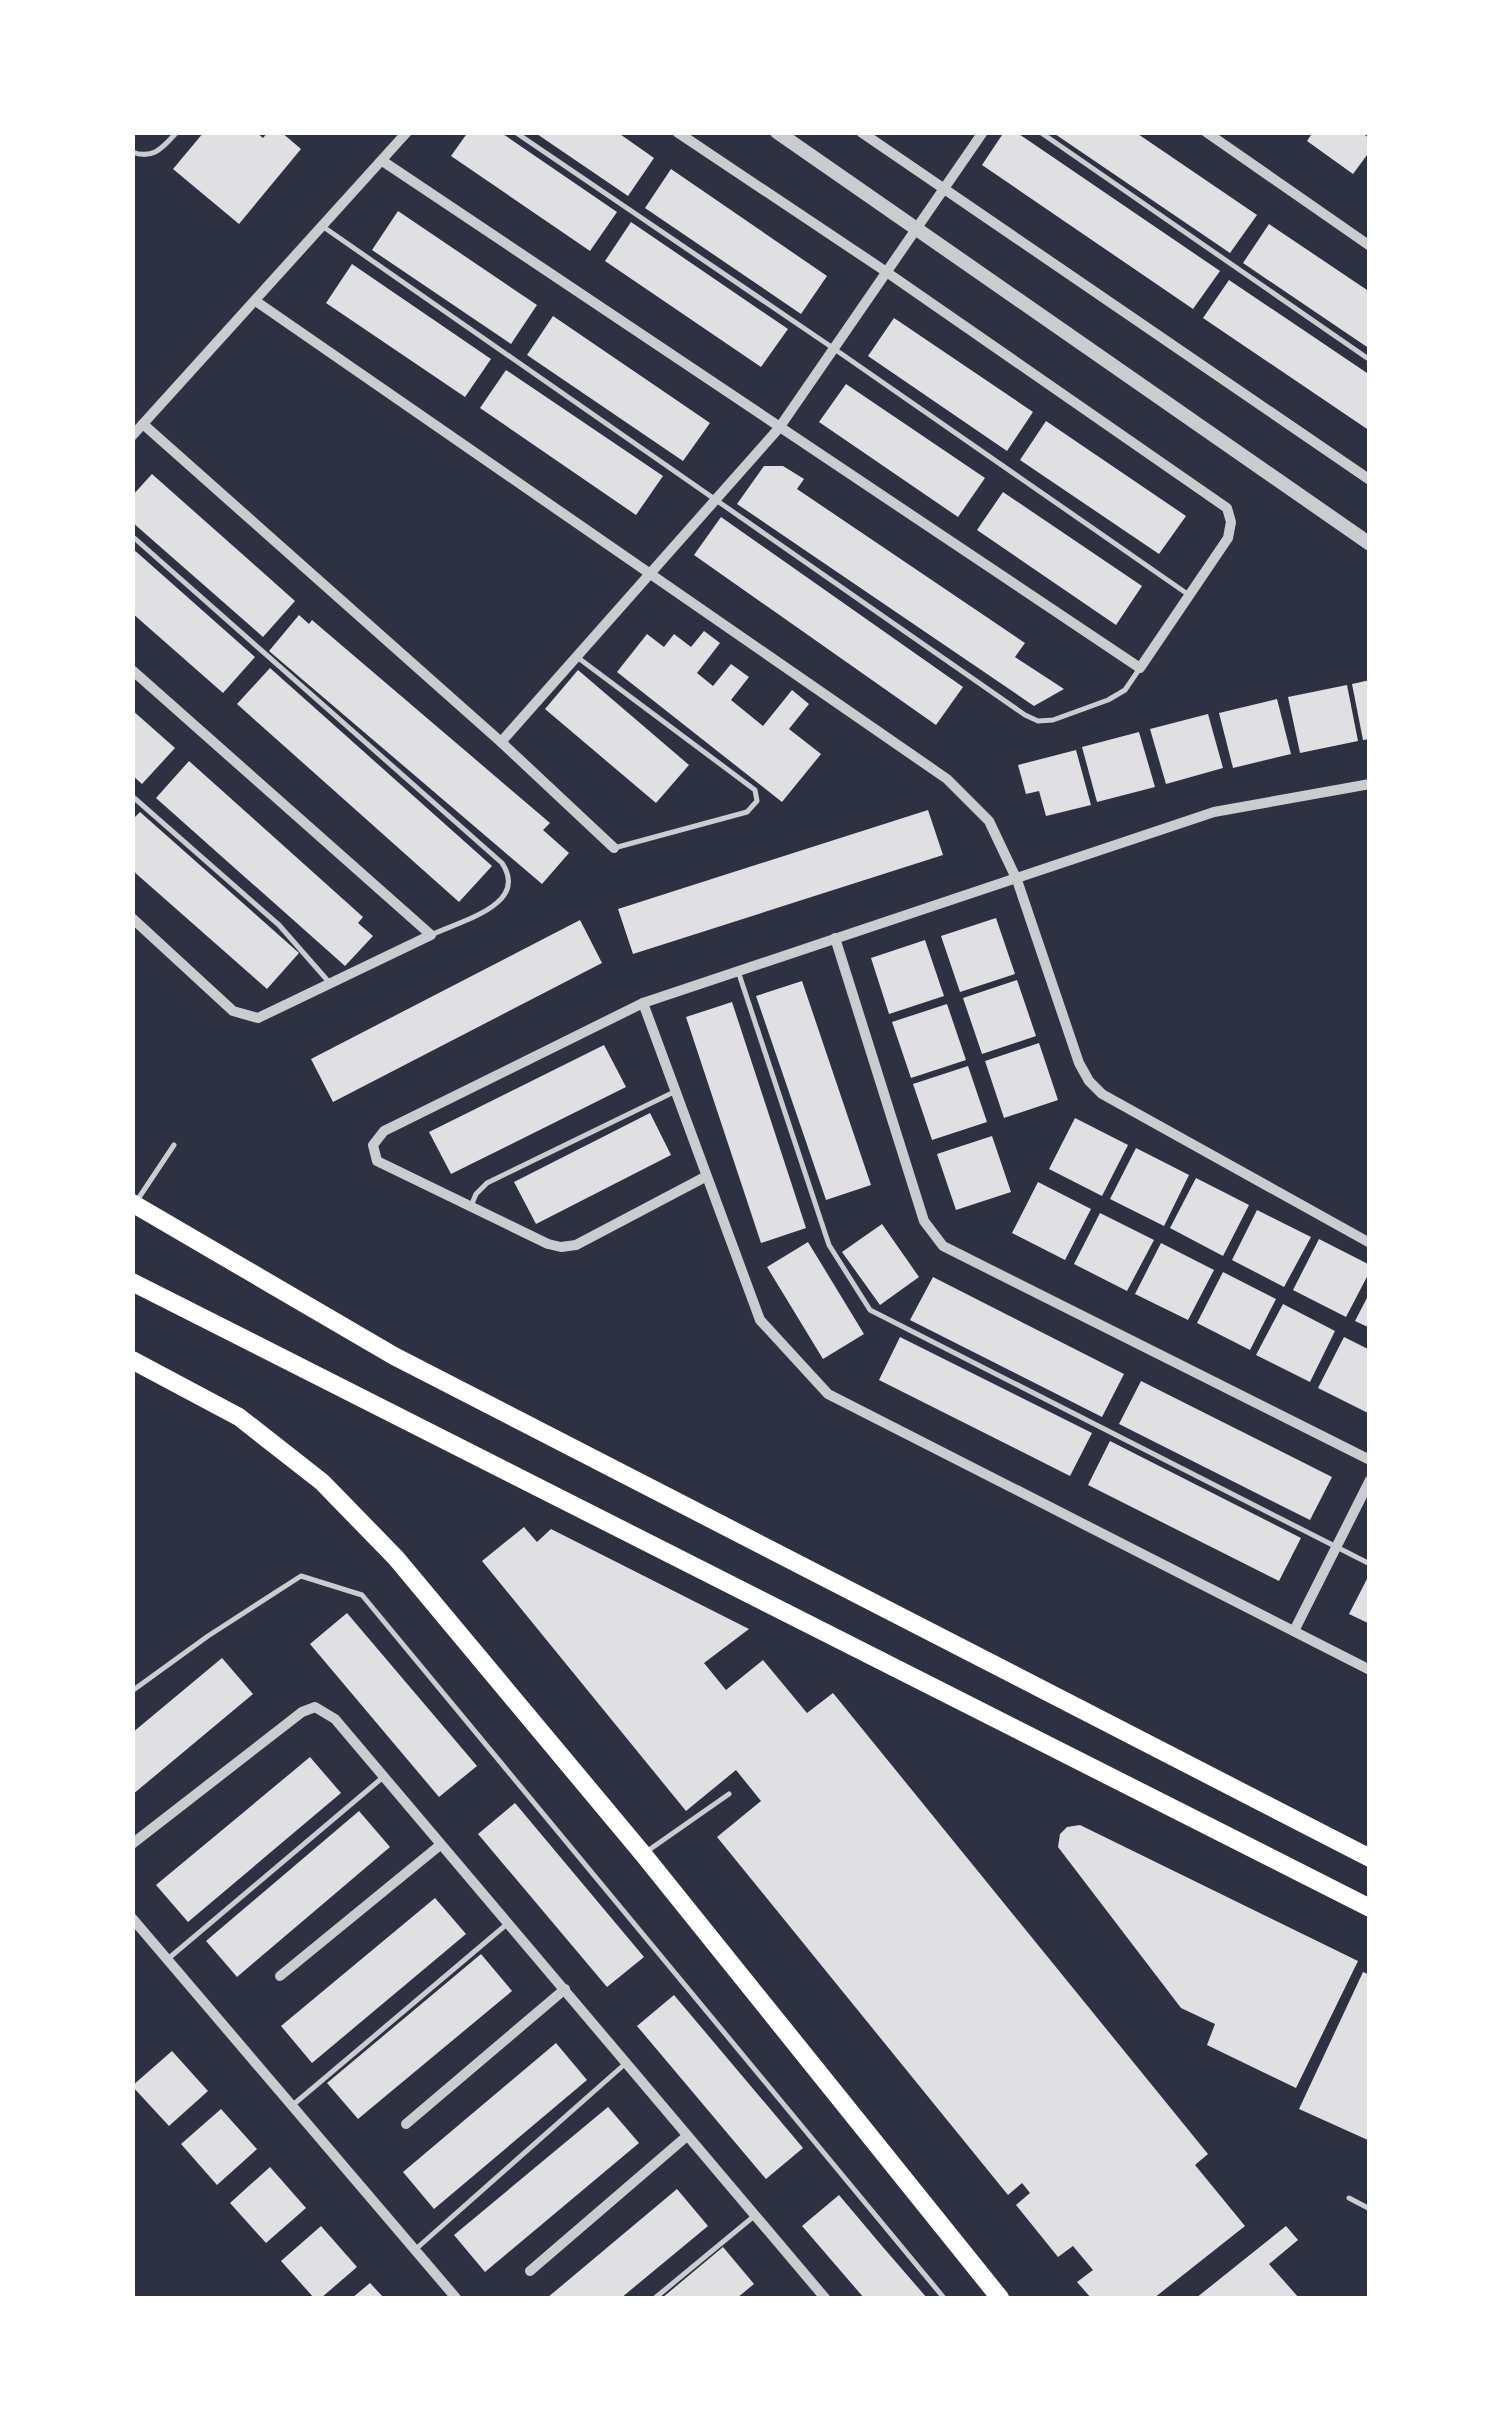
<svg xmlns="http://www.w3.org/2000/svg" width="1502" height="2431" viewBox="0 0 1502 2431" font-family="Montserrat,sans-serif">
<rect width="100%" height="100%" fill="#2d3142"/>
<g fill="#e0e0e3">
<polygon points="204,132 256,132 263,138 268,132 281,132 301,149 239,224 173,169"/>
<polygon points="468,132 500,132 617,212 590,251 451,156"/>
<polygon points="534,132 617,132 654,158 628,196"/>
<polygon points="1004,132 1016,132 1220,271 1193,309 982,165"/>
<polygon points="1052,132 1135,132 1257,215 1230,253"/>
<polygon points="1313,132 1361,132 1370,139 1370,151 1353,174 1307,141"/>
<polygon points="671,169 827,276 801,314 645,208"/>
<polygon points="398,211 537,305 511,344 372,250"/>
<polygon points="631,222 788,329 761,367 605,261"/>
<polygon points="1269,224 1370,292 1370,349 1243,263"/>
<polygon points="352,264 491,359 465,397 326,303"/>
<polygon points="1229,280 1370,375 1370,431 1203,318"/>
<polygon points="553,316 710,423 683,461 527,355"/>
<polygon points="894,318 1033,412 1007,451 868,356"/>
<polygon points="506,370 663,476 636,515 480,408"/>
<polygon points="846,384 985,478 958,517 819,422"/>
<polygon points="1046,421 1186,516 1159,554 1020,460"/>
<polygon points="764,466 783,466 804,479 797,489 1025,643 1015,657 1064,689 1034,706 737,504"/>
<polygon points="152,474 295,601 263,637 132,522 132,496"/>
<polygon points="1003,492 1142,586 1116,625 977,530"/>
<polygon points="721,517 963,687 936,725 694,555"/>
<polygon points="132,548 255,657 223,693 132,613"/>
<polygon points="299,615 309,624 312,620 550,823 543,830 569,853 542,884 269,651"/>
<polygon points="704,631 720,643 697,673 713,686 731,664 749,677 731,700 763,726 792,690 809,704 789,729 821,754 782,802 617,672 647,634 664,647 674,634 691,647"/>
<polygon points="270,668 492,866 459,902 237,704"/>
<polygon points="578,670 689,765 656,803 545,709"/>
<polygon points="1370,680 1370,739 1363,740 1352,684"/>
<polygon points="1347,685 1358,741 1300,753 1288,697"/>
<polygon points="1277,699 1291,754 1233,768 1219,713"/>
<polygon points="132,710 175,748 142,784 132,775"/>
<polygon points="1208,714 1223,768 1166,784 1150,729"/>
<polygon points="1139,732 1155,787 1097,802 1082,747"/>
<polygon points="1076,750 1091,805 1046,816 1039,791 1026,794 1018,765"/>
<polygon points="189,761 363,917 358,923 373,936 345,966 156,798"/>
<polygon points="928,810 943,855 633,954 618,909"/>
<polygon points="140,812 299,953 267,989 132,870 132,820"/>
<polygon points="996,918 1015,974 960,992 941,936"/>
<polygon points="580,920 602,963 333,1102 311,1059"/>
<polygon points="925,940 944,996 889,1014 871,958"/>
<polygon points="1017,980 1036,1036 982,1054 963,998"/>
<polygon points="802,981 871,1185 826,1200 756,996"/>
<polygon points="732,1002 806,1228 761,1243 686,1017"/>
<polygon points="947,1004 966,1060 911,1078 892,1022"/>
<polygon points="1039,1043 1058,1100 1004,1118 985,1061"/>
<polygon points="604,1045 626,1087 451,1174 429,1132"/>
<polygon points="968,1066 987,1122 932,1140 913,1084"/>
<polygon points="650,1113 671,1155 536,1224 514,1182"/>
<polygon points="1075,1118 1128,1145 1102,1196 1049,1169"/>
<polygon points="992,1136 1011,1192 956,1210 937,1154"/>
<polygon points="1136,1148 1189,1175 1164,1226 1110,1199"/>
<polygon points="1196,1178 1249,1205 1223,1256 1170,1228"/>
<polygon points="1038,1182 1091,1209 1065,1260 1012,1233"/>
<polygon points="1257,1210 1311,1237 1284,1287 1232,1260"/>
<polygon points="1100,1213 1154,1240 1127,1291 1074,1264"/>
<polygon points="882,1224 919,1277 880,1305 842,1252"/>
<polygon points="1319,1239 1370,1265 1370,1271 1346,1317 1293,1290"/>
<polygon points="808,1242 864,1334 823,1359 767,1267"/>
<polygon points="1161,1243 1214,1270 1188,1320 1135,1294"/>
<polygon points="1223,1272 1276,1299 1250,1350 1197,1323"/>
<polygon points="933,1277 1124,1374 1102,1417 910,1320"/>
<polygon points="1370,1292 1370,1328 1355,1321"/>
<polygon points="1283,1304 1335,1331 1310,1382 1256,1355"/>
<polygon points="900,1337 1092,1433 1070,1476 879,1380"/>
<polygon points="1344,1337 1370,1350 1370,1414 1318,1388"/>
<polygon points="1141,1381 1332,1477 1310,1520 1119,1424"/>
<polygon points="1110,1441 1301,1538 1279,1581 1088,1485"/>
<polygon points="524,1527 537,1542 551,1529 749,1629 704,1663 726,1690 763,1660 807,1713 833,1693 1208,2154 1195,2165 1245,2226 1154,2298 1091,2298 1077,2282 1093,2270 1073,2246 1058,2257 1016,2205 1030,2193 1022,2183 1008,2195 717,1837 761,1801 736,1770 686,1811 482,1561"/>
<polygon points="1370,1573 1370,1624 1349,1614"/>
<polygon points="347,1613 477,1766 439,1797 310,1644"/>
<polygon points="222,1658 253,1694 132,1795 132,1733"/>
<polygon points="310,1757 341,1793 188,1922 156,1885"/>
<polygon points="515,1803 644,1957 607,1987 478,1834"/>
<polygon points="359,1811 390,1847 237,1977 206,1941"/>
<polygon points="1080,1825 1358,1961 1296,2088 1207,2045 1215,2024 1181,2008 1058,1847 1060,1834 1067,1827"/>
<polygon points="435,1898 466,1934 312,2063 281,2026"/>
<polygon points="481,1954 512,1991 358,2119 327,2083"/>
<polygon points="1363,1972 1370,1975 1370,2141 1299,2109"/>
<polygon points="674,1995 803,2148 766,2179 637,2026"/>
<polygon points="556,2043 587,2080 434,2209 403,2172"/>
<polygon points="172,2051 208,2091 169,2126 132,2086"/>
<polygon points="608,2107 639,2143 485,2272 454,2235"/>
<polygon points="221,2109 257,2149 217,2185 181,2144"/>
<polygon points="270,2167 306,2208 266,2243 230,2203"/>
<polygon points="677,2189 708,2226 621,2298 547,2298"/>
<polygon points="839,2195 882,2246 927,2298 864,2298 802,2226"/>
<polygon points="321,2226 357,2267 321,2298 314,2298 281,2261"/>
<polygon points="1286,2226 1298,2240 1269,2264 1299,2298 1196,2298"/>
<polygon points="723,2247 754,2284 737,2298 662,2298"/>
<polygon points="370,2283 384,2298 352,2298"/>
</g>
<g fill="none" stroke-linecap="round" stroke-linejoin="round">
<g stroke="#caccd0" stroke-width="5">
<polyline points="515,132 833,348 1189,595"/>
<polyline points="1040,132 1370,360"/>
<path d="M132,152C154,160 163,147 177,132"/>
<polyline points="325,228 1025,715 1038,721 1053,720 1108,700 1125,690 1140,668"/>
<path d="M132,536L502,863C530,905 460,921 431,935"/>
<polyline points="577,657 755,790 757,801 747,812 614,848"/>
<polyline points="132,796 279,925 328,981"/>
<polyline points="739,974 829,1245 870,1310 1370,1564"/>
<polyline points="136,1202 174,1145"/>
<polyline points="471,1206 476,1194 487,1183 674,1092"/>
<polyline points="132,1691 208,1636 301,1576 362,1595 944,2298"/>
<polyline points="646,1852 729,1794"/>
<polyline points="169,1958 382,1778"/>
<polyline points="294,2104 507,1924"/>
<polyline points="1349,2198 1370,2209"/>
<polyline points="417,2248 626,2063"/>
<polyline points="655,2298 753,2217"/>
</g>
<g stroke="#caccd0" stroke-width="10">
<polyline points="861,132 1370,480"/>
<polyline points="1206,132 1370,246"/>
<polyline points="384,162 1140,668 1228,538 1231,522 1227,508 885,271 677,132"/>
<polyline points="257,302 947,779 989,821 1017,880 1079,1063 1089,1081 1102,1094 1370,1243"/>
<polyline points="143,424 501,742 614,848"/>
<polyline points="132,436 407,132"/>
<polyline points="132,670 431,935 258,1018 233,1011 132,918"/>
<polyline points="501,742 779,428 983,132"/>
<polyline points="835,938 924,1221 943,1246 1370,1460"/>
<polyline points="643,1003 760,1320 828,1394 1370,1670"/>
<polyline points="705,1177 576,1245 561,1247 548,1244 377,1161 373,1145 384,1131 643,1003 1214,812 1370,784"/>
<polyline points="1294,1631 1370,1480"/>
<polyline points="132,1844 302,1712 315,1707 335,1719 825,2298"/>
<polyline points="132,1918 456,2298"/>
<polyline points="280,1976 439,1846"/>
<polyline points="406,2124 565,1989"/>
<polyline points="530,2271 687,2136"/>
</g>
<polyline stroke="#caccd0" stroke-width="14" points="777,132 1370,544"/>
<polyline stroke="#fff" stroke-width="18" points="132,1360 239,1417 322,1482 396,1558 643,1854 1000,2298"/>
<g stroke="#fff" stroke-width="18">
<polyline points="132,1203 394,1356 1370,1858"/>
<polyline points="132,1282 1370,1908"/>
</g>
</g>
<rect width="1502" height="2431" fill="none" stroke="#ffffff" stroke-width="270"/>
</svg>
